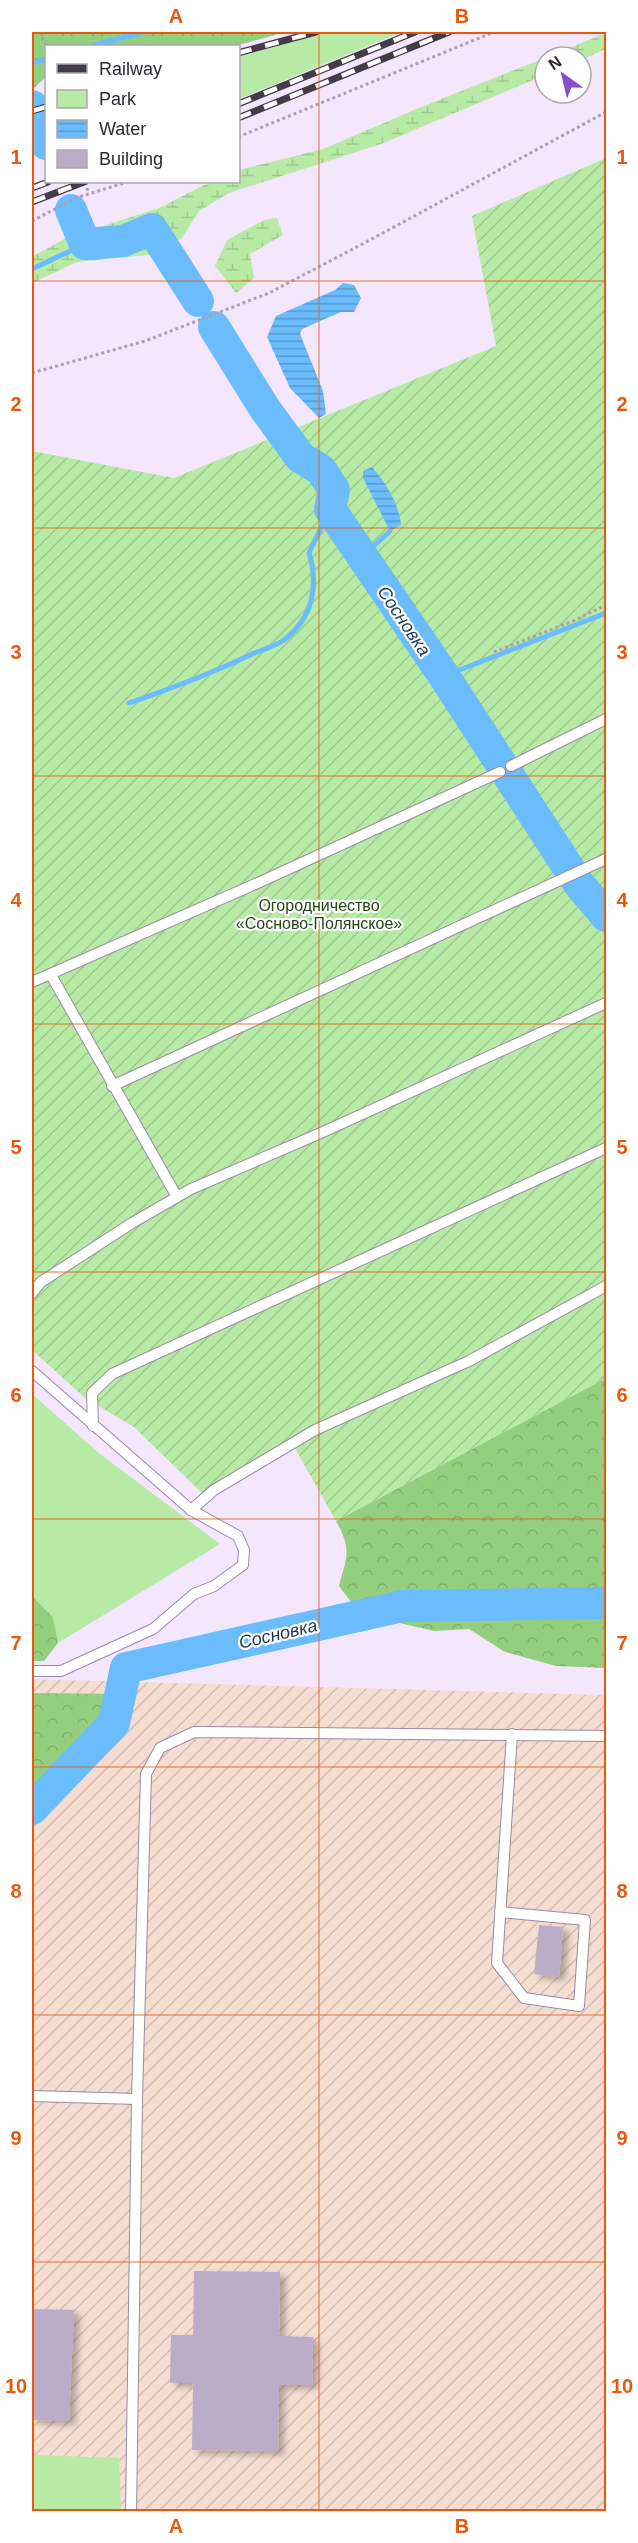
<svg xmlns="http://www.w3.org/2000/svg" width="638" height="2543" viewBox="0 0 638 2543" font-family="Helvetica,sans-serif">
<defs>
<pattern id="industrial-furrows" width="10" height="10" patternUnits="userSpaceOnUse" patternTransform="scale(1.5)"><rect width="10" height="10" fill="#f5ddd2"/><path d="M-1 1l2-2M0 10L10 0M9 11l2-2" fill="none" stroke="#d2beb5"/></pattern>
<pattern id="forest-crowns" width="20" height="18" patternUnits="userSpaceOnUse" patternTransform="scale(1.5)"><rect width="20" height="18" fill="#94ce7f"/><path d="M2 6a3 3 0 1 1 6 0M12 15a3 3 0 1 1 6 0" fill="none" stroke="#80b16e"/></pattern>
<pattern id="wetland-marsh" width="20" height="14" patternUnits="userSpaceOnUse" patternTransform="scale(1.5)"><rect width="20" height="14" fill="#b7eaa4"/><path d="M1 5h8M5 5V1M11 12h8M15 12V8" fill="none" stroke="#9ec98e"/></pattern>
<pattern id="garden-furrows" width="10" height="10" patternUnits="userSpaceOnUse" patternTransform="scale(1.5)"><rect width="10" height="10" fill="#b7eaa4"/><path d="M-1 1l2-2M0 10L10 0M9 11l2-2" fill="none" stroke="#9ec98e"/></pattern>
<pattern id="water-rules" width="6" height="5" patternUnits="userSpaceOnUse" patternTransform="scale(1.5)"><rect width="6" height="5" fill="#6abcfd"/><path d="M0 2.5h6" fill="none" stroke="#5899cd"/></pattern>
<filter id="shadow"><feDropShadow dx="6" dy="4" stdDeviation="3" flood-color="#0004"/></filter>
</defs>
<rect width="100%" height="100%" fill="#f4e7fd"/>
<polygon fill="url(#industrial-furrows)" points="32,1679 606,1695 606,2511 32,2512"/>
<g fill="#b7eaa4">
<polygon points="329,32 402,32 239,99 239,57"/>
<polygon points="32,1394 100,1454 220,1544 58,1643 53,1617 32,1596"/>
<polygon points="32,2455 119,2458 121,2511 32,2511"/>
</g>
<g fill="url(#forest-crowns)">
<polygon points="32,32 286,32 235,46 46,46 46,77 33,89"/>
<path d="M606,1378V1668L556,1666L505,1652L469,1629L434,1631L360,1614L339,1586C347,1555 352,1550 336,1521Z"/>
<polygon points="32,1596 53,1617 58,1643 44,1661 32,1661"/>
<polygon points="32,1693 124,1694 32,1791"/>
</g>
<g fill="url(#wetland-marsh)">
<polygon points="606,33 606,49 581,60 581,57 547,57"/>
<polygon points="545,58 545,75 381,144 229,193 199,211 182,238 158,254 77,262 32,283 32,257 66,238 159,208 210,182 238,182 239,170 323,149 421,107"/>
<polygon points="277,218 283,235 250,254 254,278 236,293 215,266 227,240 264,220"/>
</g>
<polygon fill="url(#garden-furrows)" points="606,158 606,1378 336,1521 293,1445 204,1495 134,1427 85,1398 32,1350 32,451 174,478 496,346 472,216"/>
<g fill="url(#water-rules)">
<polygon points="343,283 354,285 361,298 354,312 341,312 302,329 300,334 323,391 326,414 319,418 290,388 267,337 276,316 335,290"/>
<path d="M372,467C386,483 399,504 401,525L390,531L363,478V471Z"/>
</g>
<g fill="none" stroke-linecap="round" stroke-linejoin="round">
<g stroke="#6abcfd" stroke-width="5">
<polyline points="91,46 144,32"/>
<polyline points="32,63 46,59"/>
<polyline points="32,269 85,244"/>
<polyline points="363,556 390,531"/>
<polyline points="444,676 606,613"/>
<path d="M129,703C170,689 210,674 250,655C261,650 274,647 284,640C313,618 319,585 309,553L330,509"/>
</g>
<g stroke="#6abcfd" stroke-width="32">
<polyline points="32,106 46,144"/>
<polyline points="71,210 85,244 123,241 152,229 198,301"/>
<polyline points="214,327 265,409 300,457 321,470 334,490 330,509 444,676 579,884 606,916"/>
<polyline points="32,1809 114,1723 126,1668 403,1606 606,1603"/>
</g>
</g>
<g fill="#bbacc7" filter="url(#shadow)">
<polygon points="539,1925 563,1927 559,1977 534,1974"/>
<polygon points="194,2271 280,2272 279,2336 313,2337 312,2385 279,2385 278,2451 192,2450 193,2383 170,2383 171,2335 193,2335"/>
<polygon points="32,2309 74,2310 69,2421 32,2420"/>
</g>
<g fill="none" stroke-linecap="round" stroke-linejoin="round">
<g stroke="#9a8ba5" stroke-width="12">
<g id="service">
<polyline points="511,766 606,719"/>
<polyline points="51,975 177,1197"/>
<polyline points="32,982 260,882 500,772"/>
<polyline points="112,1086 606,859"/>
<polyline points="32,1293 41,1282 132,1223 191,1189 323,1132 606,1003"/>
<polyline points="32,1371 191,1510 238,1536 244,1550 243,1565 214,1586 194,1594 153,1629 61,1671 32,1671"/>
<polyline points="93,1426 92,1393 112,1374 606,1148"/>
<polyline points="191,1510 214,1490 315,1430 469,1361 606,1286"/>
<polyline points="500,1912 585,1920 579,2006 524,1998 497,1963 512,1734"/>
<polyline points="32,2096 137,2099"/>
<polyline points="131,2512 137,2099 146,1774 160,1748 194,1732 606,1736"/>
</g>
</g>
<g stroke="#aba0b2" stroke-width="3" stroke-dasharray="3 3" stroke-linecap="butt">
<polyline points="39,32 47,46"/>
<polyline points="238,137 494,32"/>
<polyline points="86,182 88,193"/>
<polyline points="32,221 76,198 127,182"/>
<polyline points="32,373 145,341 269,293 370,240 606,112"/>
<polyline points="494,652 573,621 606,605"/>
</g>
<use href="#service" stroke="#fff" stroke-width="10"/>
<g stroke="#433c48" stroke-width="7">
<g id="rail">
<polyline points="238,53 316,32"/>
<polyline points="238,104 415,32"/>
<polyline points="32,111 46,107"/>
<polyline points="238,118 449,32"/>
<polyline points="32,188 48,182"/>
<polyline points="32,202 84,182"/>
</g>
</g>
<use href="#rail" stroke="#fff" stroke-width="4.5" stroke-dasharray="14" stroke-linecap="butt"/>
</g>
<path fill="none" stroke="#e8590c" stroke-width="1.5" stroke-opacity="0.55" d="M319,32V2512M32,281H606M32,528H606M32,776H606M32,1024H606M32,1272H606M32,1519H606M32,1767H606M32,2015H606M32,2262H606"/>
<g text-anchor="middle" stroke-width="4.5" stroke-linejoin="round" paint-order="stroke">
<g font-size="16" fill="#234813" stroke="#fff">
<text x="319" y="911">Огородничество<tspan x="319" dy="18">«Сосново-Полянское»</tspan></text>
</g>
<g font-size="18" font-style="italic" fill="#193b56" stroke="#fff">
<text transform="translate(404 621) rotate(56)" y="6">Сосновка</text>
<text transform="translate(278 1634) rotate(-13)" y="6">Сосновка</text>
</g>
</g>
<rect width="638" height="2543" fill="none" stroke="#ffffff" stroke-width="66"/>
<rect x="45" y="45" width="195" height="138" fill="#ffffff" stroke="#aba9ad" stroke-width="1.5"/>
<rect x="57" y="64" width="30" height="9" fill="#433c48" stroke="#aba9ad" stroke-width="1.5"/>
<text x="99" y="75" font-size="18" fill="#2e2832">Railway</text>
<rect x="57" y="90" width="30" height="18" fill="#b7eaa4" stroke="#aba9ad" stroke-width="1.5"/>
<text x="99" y="105" font-size="18" fill="#2e2832">Park</text>
<rect x="57" y="120" width="30" height="18" fill="url(#water-rules)" stroke="#aba9ad" stroke-width="1.5"/>
<text x="99" y="135" font-size="18" fill="#2e2832">Water</text>
<rect x="57" y="150" width="30" height="18" fill="#bbacc7" stroke="#aba9ad" stroke-width="1.5"/>
<text x="99" y="165" font-size="18" fill="#2e2832">Building</text>
<g transform="translate(563 75) rotate(326)"><circle r="28" fill="#ffffff" stroke="#aba9ad" stroke-width="1.5"/>
<path d="M0-4.5L10 22L0 15L-10 22Z" fill="#8850c7"/>
<text y="-9" font-size="16" font-weight="bold" text-anchor="middle" fill="#2e2832">N</text>
</g>
<rect x="33" y="33" width="572" height="2477" fill="none" stroke="#e8590c" stroke-width="2"/>
<g font-size="20" text-anchor="middle" font-weight="bold" fill="#e8590c">
<text x="176" y="23">A</text>
<text x="462" y="23">B</text>
<text x="16" y="164">1</text>
<text x="622" y="164">1</text>
<text x="16" y="411">2</text>
<text x="622" y="411">2</text>
<text x="16" y="659">3</text>
<text x="622" y="659">3</text>
<text x="16" y="907">4</text>
<text x="622" y="907">4</text>
<text x="16" y="1154">5</text>
<text x="622" y="1154">5</text>
<text x="16" y="1402">6</text>
<text x="622" y="1402">6</text>
<text x="16" y="1650">7</text>
<text x="622" y="1650">7</text>
<text x="16" y="1898">8</text>
<text x="622" y="1898">8</text>
<text x="16" y="2145">9</text>
<text x="622" y="2145">9</text>
<text x="16" y="2393">10</text>
<text x="622" y="2393">10</text>
<text x="176" y="2533">A</text>
<text x="462" y="2533">B</text>
</g>
</svg>
